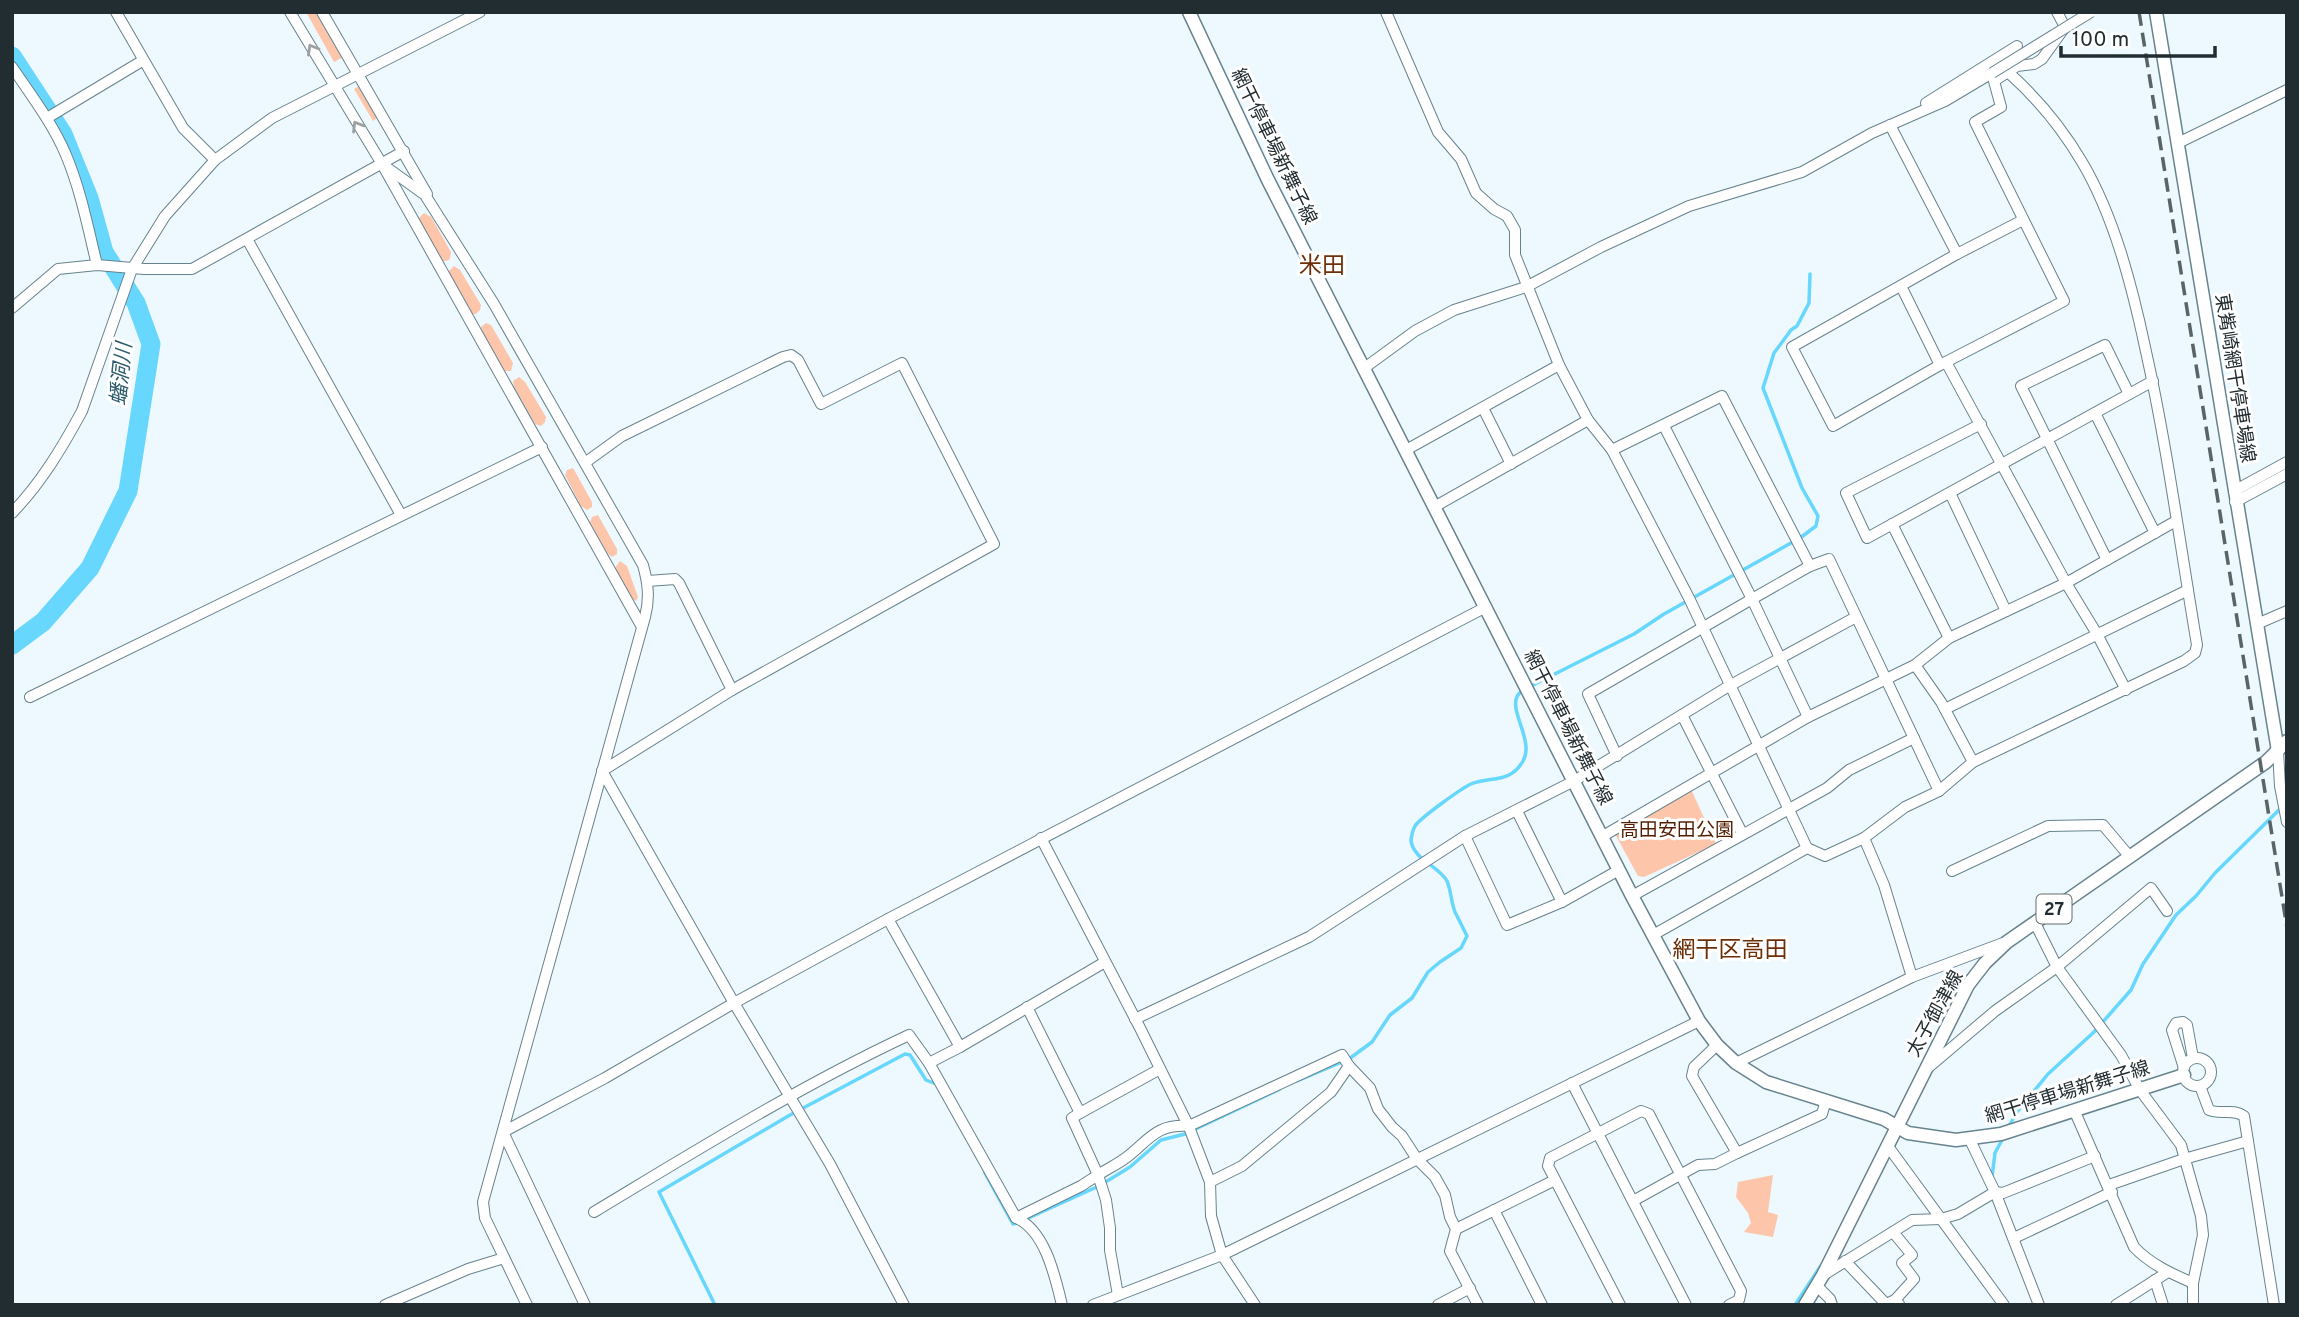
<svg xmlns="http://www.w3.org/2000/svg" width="2299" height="1317" viewBox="0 0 2299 1317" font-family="Overpass,'Noto Sans JP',sans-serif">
<rect width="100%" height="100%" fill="#edf9fe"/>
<g fill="#fdc5aa">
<polygon points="306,12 323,12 347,55 334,62"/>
<polygon points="361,85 379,117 373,121 354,89"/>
<polygon points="424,213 431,217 451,252 450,259 446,261 441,261 418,219"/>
<polygon points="454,266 460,270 481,305 480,310 476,314 471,314 448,272"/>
<polygon points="486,323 491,325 513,363 511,371 504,371 482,333 481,327"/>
<polygon points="519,377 525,382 546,417 545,422 541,426 535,424 514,387 513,381"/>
<polygon points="573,468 592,502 592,507 587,510 581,506 565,475 567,470"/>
<polygon points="598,515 617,549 617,554 612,557 607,553 590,522 592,517"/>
<polygon points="620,561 627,566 638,597 636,601 631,599 615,568"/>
<polygon points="1690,787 1716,844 1644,877 1638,876 1615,834"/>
<polygon points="1773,1175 1768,1212 1778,1215 1773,1237 1744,1232 1751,1223 1748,1213 1736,1197 1738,1182"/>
</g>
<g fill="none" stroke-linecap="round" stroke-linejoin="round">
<g stroke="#67d7fe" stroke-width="3.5">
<polyline points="1529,687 1634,634 1664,614 1800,538 1816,526 1818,516 1802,488 1763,388 1774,353 1791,330 1797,326 1809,303 1810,274"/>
<path d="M1297,1081L1349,1059L1372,1042L1390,1015L1412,998L1428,972L1440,962L1461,948L1467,936C1463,928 1459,920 1455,912C1451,902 1451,890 1447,881C1439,866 1414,860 1411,841C1411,838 1413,829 1415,826C1420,818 1462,788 1471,784C1491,776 1510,784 1523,761C1536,739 1502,704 1522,691"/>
<polyline points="2008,1128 2017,1112 2048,1074 2094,1032 2131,990 2143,964 2176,915 2196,896 2215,873 2283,806"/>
<polyline points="985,1173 1013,1224 1017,1223"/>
<polyline points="1992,1177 1995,1153 2003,1138"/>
<polyline points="1024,1220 1099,1186 1130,1167 1161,1140 1185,1134 1280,1089"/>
<polyline points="715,1305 659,1192 790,1115 905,1054 910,1055 926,1080 936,1084"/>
<polyline points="1795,1305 1820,1267 1824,1266"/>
</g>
<polyline stroke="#67d7fe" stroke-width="19" points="12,56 63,134 89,198 104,252 136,303 151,344 128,491 90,568 43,622 12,645"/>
<g stroke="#67838e" stroke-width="12">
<g id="minor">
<polyline points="116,12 183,128 215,160"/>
<polyline points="290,12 382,164 642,627"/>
<polyline points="322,12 427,194"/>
<polyline points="1386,12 1438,132 1461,159 1476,193 1494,209 1507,216 1515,230 1515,255 1559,365 1588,420 1612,450 1689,598 1807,848 1825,856 1864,838 1884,885 1912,977"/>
<path d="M12,67C31,95 53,124 66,155C81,191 88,228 97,265"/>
<polyline points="1926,103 2017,46"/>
<polyline points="47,118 142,61"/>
<polyline points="1890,125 1957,254"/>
<polyline points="2178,143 2287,90"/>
<path d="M382,164L425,195L494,304L643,565C648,583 650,598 645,617L483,1202L485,1218L527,1305"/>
<polyline points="2023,220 1957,254 1792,347 1833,426 1940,365 2064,301 1975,122 2001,107 1994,81 2017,66 2034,64 2042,59 2065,27 2057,12"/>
<polyline points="247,239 401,515"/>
<polyline points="1901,286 1940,365"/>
<polyline points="12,308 58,269 97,265 144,269 192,269 404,151"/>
<polyline points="1946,362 2066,583 2097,634 2126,690"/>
<polyline points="1363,369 1415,331 1454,310 1526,287 1601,247 1689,206 1802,172 1872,133 1945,101 1992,73"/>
<polyline points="1483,408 1511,464"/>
<polyline points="2095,413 2155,533"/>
<polyline points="1981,424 1846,493 1867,538 2153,381"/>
<polyline points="1664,426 1752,599 1808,717"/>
<polyline points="1406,450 1559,365"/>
<polyline points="1612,450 1722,396 1810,566"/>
<polyline points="586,462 622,436 783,357 791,355 798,360 821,404 902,363 994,544 732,690 602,771"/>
<polyline points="2234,491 2287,462"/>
<polyline points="1950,493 2006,611"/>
<polyline points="2235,502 2287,474"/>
<polyline points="1434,507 1588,420"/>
<path d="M12,513C41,483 62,448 82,411L132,269L165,216L215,160L272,118L480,12"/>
<polyline points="1892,524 1949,638"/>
<polyline points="2107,560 2021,386 2105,345 2129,394"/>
<polyline points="648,581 675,579 679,583 732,690"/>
<polyline points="2257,624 2287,611"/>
<polyline points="1915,665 1941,702 1973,762"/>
<polyline points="30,697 542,447"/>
<polyline points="1945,709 2188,590"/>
<polyline points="1682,715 1742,833"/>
<polyline points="2278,751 2280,786 2287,822"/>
<polyline points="1617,756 1588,694 1752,599 1810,566 1829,559 1939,791 1905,807 1864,838"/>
<polyline points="602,771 734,1003 830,1164 904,1305"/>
<path d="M1939,791L1973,762L2184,661L2195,653L2197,645C2180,545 2167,445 2145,347C2132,286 2114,216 2082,162C2062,128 2038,99 2009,73"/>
<polyline points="1517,811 1562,902"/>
<polyline points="1603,836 1808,717 1915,665 1949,638 2066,583 2176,521"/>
<polyline points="1041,838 1140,1028 1189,1127 1210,1182 1211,1216 1222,1255 1255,1305"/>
<polyline points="1619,870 1562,902 1507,925 1465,836 1574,781 1729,686 1856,617"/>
<polyline points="1952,871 2048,826 2103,825 2130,857"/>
<polyline points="1632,896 1827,788 1849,770 1914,738"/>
<polyline points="888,919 960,1047"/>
<polyline points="2035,923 2057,967 2121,1055 2140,1090 2181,1145 2201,1216 2203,1235 2193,1283 2193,1305"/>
<polyline points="1653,935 1807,848"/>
<polyline points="1027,1007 1080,1113 1160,1069"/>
<polyline points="1135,1019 1309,937 1465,836"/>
<circle cx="2197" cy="1072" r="14"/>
<polyline points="929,1063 960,1047 1105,962"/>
<polyline points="1736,1063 1912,977 2003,943"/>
<polyline points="1929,1067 1995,1011 2057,967 2151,888 2167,911"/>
<polyline points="2184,1068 2172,1030 2176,1023 2183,1022 2187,1025 2193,1058"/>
<polyline points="1572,1083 1686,1305"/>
<path d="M2200,1086L2209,1110C2221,1115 2233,1108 2244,1116L2274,1305"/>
<path d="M2075,1112L2134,1247C2150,1264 2172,1274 2193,1283"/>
<path d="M1080,1113L1072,1118L1098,1175C1107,1169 1118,1164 1127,1157C1150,1139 1156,1124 1189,1126L1342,1055L1349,1066L1370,1088L1378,1109L1392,1127L1402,1136L1417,1159L1435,1177L1445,1195L1450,1217L1456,1229L1450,1251L1478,1305"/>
<polyline points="503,1132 605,1078 734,1003 888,919 1486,607"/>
<polyline points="503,1132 585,1305"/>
<polyline points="1970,1140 1995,1192 2039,1305"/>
<polyline points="1887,1145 2004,1305"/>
<polyline points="1737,1153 1822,1114 1826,1100"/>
<polyline points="1210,1182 1242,1166 1331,1092 1349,1066"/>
<polyline points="2109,1185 2184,1159 2248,1141"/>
<polyline points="1633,1201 1698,1165 1715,1164 1737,1153 1692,1076 1694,1067 1717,1045"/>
<polyline points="1494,1210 1542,1305"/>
<path d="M594,1212C697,1150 800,1086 909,1035L929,1063L1016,1218C1045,1230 1055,1276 1062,1305"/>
<polyline points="1016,1218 1081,1186 1098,1175 1106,1200 1110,1228 1110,1250 1118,1295"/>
<polyline points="1456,1229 1555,1180"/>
<polyline points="1893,1232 1912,1255 1902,1263 1914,1279 1895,1300"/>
<polyline points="2014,1238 2112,1192"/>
<polyline points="1845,1261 1886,1304 1895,1300 1899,1304"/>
<polyline points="1825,1274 1912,1220 1941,1219 1958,1214 1995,1192 2003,1193 2095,1156"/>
<polyline points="2155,1280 2163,1305"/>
<polyline points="1817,1286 1830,1299 1832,1305"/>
<polyline points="385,1305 468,1269 504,1258"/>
<polyline points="1093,1305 1222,1255 1699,1021"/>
<polyline points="1438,1305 1470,1288"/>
<polyline points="1620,1305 1548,1166 1550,1158 1641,1111 1649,1114 1741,1291 1739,1300 1729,1305"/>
<polyline points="2116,1305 2168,1272"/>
</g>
</g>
<g stroke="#67838e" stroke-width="15">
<g id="major">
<polyline points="1189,12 1268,180 1632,896 1699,1021 1717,1045 1736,1063 1766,1082 1884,1119 1908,1133 1956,1140 2001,1134 2184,1075"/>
<polyline points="2156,12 2278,751"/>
<polyline points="1805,1305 1823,1275 1968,985 1985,963 2007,942 2266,762 2287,741"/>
</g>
</g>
<use href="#minor" stroke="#fff" stroke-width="10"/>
<use href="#major" stroke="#fff" stroke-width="12"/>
<polyline stroke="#586468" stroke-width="3.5" stroke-dasharray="14 7" stroke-linecap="butt" points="2139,12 2287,928"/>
<g stroke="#67838e" stroke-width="12" stroke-linecap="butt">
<polyline id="minor-bridge" points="1992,73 2091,12"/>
</g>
<use href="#minor-bridge" stroke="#fff" stroke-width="10"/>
</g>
<defs><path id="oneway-chevron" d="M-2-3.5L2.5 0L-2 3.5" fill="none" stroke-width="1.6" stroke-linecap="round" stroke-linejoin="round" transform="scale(1.75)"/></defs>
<g stroke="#9ba0a2">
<use href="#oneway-chevron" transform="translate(312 49) rotate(-120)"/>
<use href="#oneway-chevron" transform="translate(357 126) rotate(-121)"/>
</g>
<g text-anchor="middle" stroke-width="6" stroke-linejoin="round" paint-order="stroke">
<rect fill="#fff" stroke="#646c6f" stroke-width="2" x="2036.5" y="894.5" width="35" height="29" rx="5"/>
<g font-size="18" font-weight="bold" fill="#212d31">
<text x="2054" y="915">27</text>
</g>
<g font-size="19" fill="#212d31" stroke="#fff">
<text transform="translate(1275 146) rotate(64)" y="7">網干停車場新舞子線</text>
<text transform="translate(2236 378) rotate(81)" y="7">東觜崎網干停車場線</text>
<text transform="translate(1569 727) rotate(63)" y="7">網干停車場新舞子線</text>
<text transform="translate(1934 1013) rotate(-61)" y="7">太子御津線</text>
<text transform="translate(2067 1091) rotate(-17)" y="7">網干停車場新舞子線</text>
</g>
<g font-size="19" fill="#511e00" stroke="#fff">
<text x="1677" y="836">高田安田公園</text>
</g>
<g font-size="21" font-style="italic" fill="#2d5c6d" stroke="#fff">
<text transform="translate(121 374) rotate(-84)" y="7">蟠洞川</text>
</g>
<g font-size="23" fill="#6d2f08" stroke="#fff">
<text x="1322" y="273">米田</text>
<text x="1730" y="957">網干区高田</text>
</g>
</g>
<rect width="2299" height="1317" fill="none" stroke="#212d31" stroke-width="28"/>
<path d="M2061 46v10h154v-10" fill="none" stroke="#212d31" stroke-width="3.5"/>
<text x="2072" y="46" font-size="21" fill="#212d31" stroke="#ffffff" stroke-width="5" paint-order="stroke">100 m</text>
</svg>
